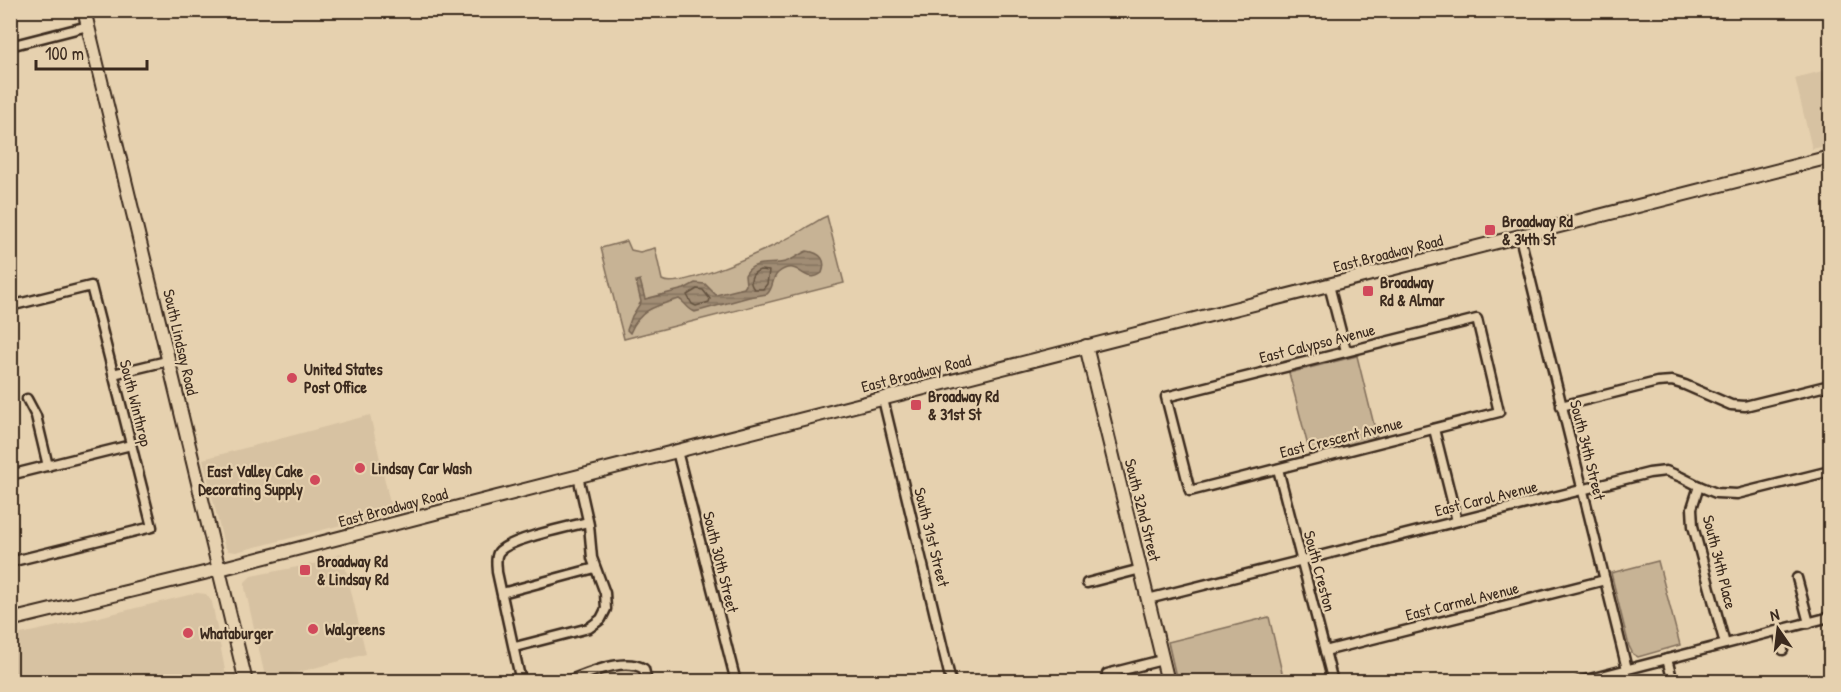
<svg xmlns="http://www.w3.org/2000/svg" width="1841" height="692" viewBox="0 0 1841 692" font-family="'Patrick Hand',sans-serif">
<defs>
<pattern id="water-rules" width="6" height="5" patternUnits="userSpaceOnUse" patternTransform="scale(1.5)"><rect width="6" height="5" fill="#a18d74"/><path d="M0 2.5h6" fill="none" stroke="#84735f"/></pattern>
</defs>
<rect width="100%" height="100%" fill="#e6d1af"/>
<filter id="ink" filterUnits="userSpaceOnUse"><feTurbulence type="fractalNoise" baseFrequency=".0167" numOctaves="2"/><feDisplacementMap in="SourceGraphic" scale="12" xChannelSelector="R" yChannelSelector="G"/><feConvolveMatrix kernelMatrix="1 2 1 2 8 2 1 2 1" color-interpolation-filters="sRGB"/></filter>
<g filter="url(#ink)">
<g fill="#d7c2a2">
<polygon points="1830,69 1830,145 1812,149 1795,78"/>
<polygon points="370,415 392,512 236,552 228,551 224,545 203,459"/>
<polygon points="342,553 366,654 266,681 245,588 245,582 251,576 318,563"/>
<polygon points="197,593 206,594 212,602 227,681 11,681 11,636 91,619"/>
</g>
<g fill="#c7b395" stroke="#816e5a" stroke-width="1.5">
<path d="M827,216L844,283L624,339L601,248L627,241L631,250L640,252L655,248L662,280C678,290 756,254 775,245C786,239 797,234 807,227C815,223 819,219 827,216Z"/>
<polygon points="1357,356 1377,437 1310,454 1289,373"/>
<polygon points="1658,561 1680,645 1638,657 1633,654 1629,646 1611,573"/>
<polygon points="1269,617 1284,681 1177,681 1168,642"/>
</g>
<path fill="url(#water-rules)" stroke="#786552" stroke-width="1.5" d="M807,251C821,253 827,260 822,273C803,287 799,256 778,273C771,279 774,288 767,294L749,297L695,312C687,309 685,302 679,299C656,306 640,309 630,333L627,330L632,316L641,302L636,281L640,280L645,299L684,289L695,283L705,284L716,295L744,288L746,285L745,275C753,259 771,266 785,262C793,260 799,254 807,251Z"/>
<g fill="none" stroke-linecap="round" stroke-linejoin="round">
<g stroke="#645240" stroke-width="1.5">
<path d="M760,270L769,271L767,284L763,289H754C748,282 751,273 760,270Z"/>
<polygon points="697,289 703,290 710,299 709,302 696,306 692,304 687,295"/>
</g>
<g stroke="#3b2a1e" stroke-width="13">
<g id="street">
<polyline points="10,46 88,26"/>
<polyline points="1520,237 1627,669"/>
<polyline points="1329,285 1346,351"/>
<polyline points="10,306 91,286 152,527 10,562"/>
<polygon points="1477,319 1499,412 1190,491 1166,397"/>
<polyline points="113,374 167,361"/>
<polyline points="27,399 36,416 48,466"/>
<polyline points="883,399 951,682"/>
<polyline points="1561,406 1657,382 1672,381 1685,385 1731,405 1745,406 1830,385"/>
<polyline points="1434,429 1457,521"/>
<polyline points="677,451 736,682"/>
<polyline points="1278,469 1333,682"/>
<polyline points="10,475 131,445"/>
<polyline points="1699,486 1692,508 1693,526 1725,644"/>
<polyline points="1797,578 1809,623"/>
<polyline points="1087,583 1141,569"/>
<polyline points="502,593 595,568"/>
<polyline points="1148,599 1649,473 1666,471 1681,477 1699,486 1716,493 1737,494 1830,471"/>
<polyline points="1778,631 1783,650"/>
<polyline points="515,647 589,628 601,619 606,609 605,593 592,558 589,525 578,476"/>
<polyline points="1325,651 1605,580"/>
<polyline points="1667,659 1673,682"/>
<polyline points="1107,674 1162,660"/>
<path d="M521,682L497,572C497,566 495,559 498,553C505,540 571,526 588,522"/>
<path d="M564,682C586,675 623,656 644,669L647,682"/>
<polyline points="1578,682 1830,617"/>
</g>
</g>
<g stroke="#3b2a1e" stroke-width="16">
<g id="secondary">
<polyline points="84,10 246,682"/>
<polyline points="1086,346 1168,682"/>
<polyline points="10,620 204,573 497,497 1830,157"/>
</g>
</g>
<use href="#street" stroke="#e6d1af" stroke-width="8"/>
<use href="#secondary" stroke="#e6d1af" stroke-width="12"/>
</g>
</g>
<g fill="#d1495b" stroke="#e6d1af" stroke-width="2">
<rect x="1484" y="224" width="12" height="12" rx="3"/>
<rect x="1362" y="285" width="12" height="12" rx="3"/>
<circle cx="292" cy="378" r="6"/>
<rect x="910" y="399" width="12" height="12" rx="3"/>
<circle cx="360" cy="468" r="6"/>
<circle cx="315" cy="480" r="6"/>
<rect x="299" y="564" width="12" height="12" rx="3"/>
<circle cx="313" cy="629" r="6"/>
<circle cx="188" cy="633" r="6"/>
</g>
<g text-anchor="middle" stroke-width="4.5" stroke-linejoin="round" paint-order="stroke">
<g font-size="16" font-weight="bold" fill="#3b2a1e" stroke="#e6d1af" text-anchor="start">
<text x="1502" y="227">Broadway Rd<tspan x="1502" dy="18">&amp; 34th St</tspan></text>
<text x="1380" y="288">Broadway<tspan x="1380" dy="18">Rd &amp; Almar</tspan></text>
<text x="304" y="375">United States<tspan x="304" dy="18">Post Office</tspan></text>
<text x="928" y="402">Broadway Rd<tspan x="928" dy="18">&amp; 31st St</tspan></text>
<text x="372" y="474">Lindsay Car Wash</text>
<text x="303" y="477" text-anchor="end">East Valley Cake<tspan x="303" dy="18">Decorating Supply</tspan></text>
<text x="317" y="567">Broadway Rd<tspan x="317" dy="18">&amp; Lindsay Rd</tspan></text>
<text x="325" y="635">Walgreens</text>
<text x="200" y="639">Whataburger</text>
</g>
<g font-size="16" fill="#3b2a1e" stroke="#e6d1af">
<text transform="translate(1388 253) rotate(-14)" y="6">East Broadway Road</text>
<text transform="translate(181 342) rotate(77)" y="6">South Lindsay Road</text>
<text transform="translate(1317 343) rotate(-14)" y="6">East Calypso Avenue</text>
<text transform="translate(916 373) rotate(-14)" y="6">East Broadway Road</text>
<text transform="translate(136 403) rotate(76)" y="6">South Winthrop</text>
<text transform="translate(1341 437) rotate(-14)" y="6">East Crescent Avenue</text>
<text transform="translate(1588 450) rotate(76)" y="6">South 34th Street</text>
<text transform="translate(1486 498) rotate(-14)" y="6">East Carol Avenue</text>
<text transform="translate(393 507) rotate(-15)" y="6">East Broadway Road</text>
<text transform="translate(1143 510) rotate(76)" y="6">South 32nd Street</text>
<text transform="translate(932 537) rotate(76)" y="6">South 31st Street</text>
<text transform="translate(721 562) rotate(76)" y="6">South 30th Street</text>
<text transform="translate(1720 562) rotate(76)" y="6">South 34th Place</text>
<text transform="translate(1320 571) rotate(75)" y="6">South Creston</text>
<text transform="translate(1462 601) rotate(-14)" y="6">East Carmel Avenue</text>
</g>
</g>
<rect width="1841" height="692" fill="none" stroke="#e6d1af" stroke-width="36"/>
<rect x="18" y="18" width="1805" height="656" fill="none" stroke="#3b2a1e" stroke-width="2" filter="url(#ink)"/>
<g transform="translate(1778 629) rotate(346)" stroke="#e6d1af" stroke-width="4.5" paint-order="stroke">
<path d="M0-4.5L10 22L0 15L-10 22Z" fill="#3b2a1e"/>
<text y="-9" font-size="16" font-weight="bold" text-anchor="middle" fill="#3b2a1e">N</text>
</g>
<path d="M36 60v9h111v-9" fill="none" stroke="#3b2a1e" stroke-width="3"/>
<text x="45" y="60" font-size="18" fill="#3b2a1e" stroke="#e6d1af" stroke-width="4.5" paint-order="stroke">100 m</text>
</svg>
